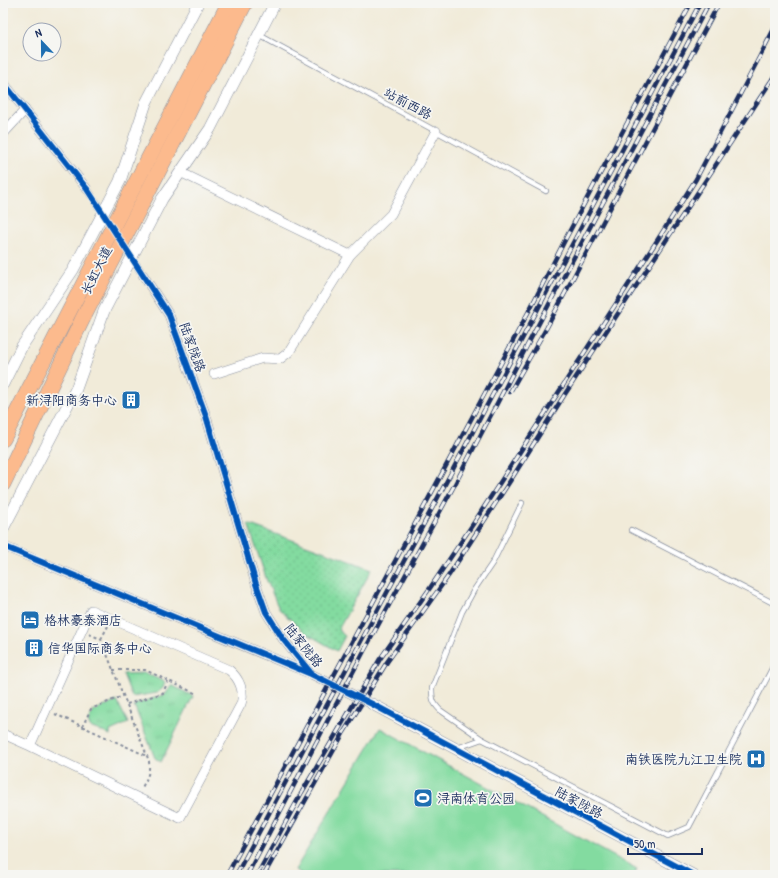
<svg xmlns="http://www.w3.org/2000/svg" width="778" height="878" viewBox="0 0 778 878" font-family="'Patrick Hand','LXGW WenKai TC',sans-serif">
<defs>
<pattern id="grass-tufts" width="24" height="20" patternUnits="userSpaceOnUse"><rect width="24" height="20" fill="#83dba0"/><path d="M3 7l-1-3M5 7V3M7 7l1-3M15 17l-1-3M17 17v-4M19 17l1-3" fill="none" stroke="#71bc8c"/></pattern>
<pattern id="park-dots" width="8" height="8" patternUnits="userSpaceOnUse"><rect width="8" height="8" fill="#83dba0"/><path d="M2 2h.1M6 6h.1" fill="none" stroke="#71bc8c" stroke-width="1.8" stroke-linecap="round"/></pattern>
</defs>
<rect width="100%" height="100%" fill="#f6f6f2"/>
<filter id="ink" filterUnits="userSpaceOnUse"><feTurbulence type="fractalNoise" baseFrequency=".025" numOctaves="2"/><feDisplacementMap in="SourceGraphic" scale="8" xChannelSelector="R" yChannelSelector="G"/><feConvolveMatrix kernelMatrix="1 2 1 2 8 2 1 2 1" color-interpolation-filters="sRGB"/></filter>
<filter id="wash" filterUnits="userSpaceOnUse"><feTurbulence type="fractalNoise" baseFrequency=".012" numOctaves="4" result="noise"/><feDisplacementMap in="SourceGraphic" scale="16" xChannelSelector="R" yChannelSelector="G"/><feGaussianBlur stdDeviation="0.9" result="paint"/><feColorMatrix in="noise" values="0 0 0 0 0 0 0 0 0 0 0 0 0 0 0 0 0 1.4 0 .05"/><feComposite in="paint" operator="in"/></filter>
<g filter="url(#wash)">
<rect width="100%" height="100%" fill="#f1ebd9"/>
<g fill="url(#grass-tufts)" stroke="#4f857f">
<polygon points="145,673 165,682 163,688 157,693 132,697 123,674"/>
<polygon points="171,685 193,696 161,762 155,758 134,705 166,694"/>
<polygon points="117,701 128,723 110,731 110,735 90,727 88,721 94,711"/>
</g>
<polygon fill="url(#park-dots)" stroke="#4f857f" points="248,524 372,569 338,630 345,636 337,651 304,632 279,609 267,581"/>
<polygon fill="#83dba0" stroke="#4f857f" points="380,728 637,869 634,875 304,875 295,870"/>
</g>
<g filter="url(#ink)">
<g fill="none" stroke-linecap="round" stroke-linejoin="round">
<g stroke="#c6c5c0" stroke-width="9" stroke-dasharray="9 4.5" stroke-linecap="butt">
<polyline points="87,189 114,230"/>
<polyline points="121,241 143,275"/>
</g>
<g stroke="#868d9c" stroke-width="6">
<g id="service">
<polyline points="259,35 546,191"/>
<path d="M522,503L493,562L474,590L462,612L432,688C432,699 433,703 440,710L482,739L668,836L689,827L775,663"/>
<polyline points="631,530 775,604"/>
<polyline points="457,748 482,739"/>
</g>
</g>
<g stroke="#868d9c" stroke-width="10">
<g id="minor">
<polyline points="3,82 87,189"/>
<polyline points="3,134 25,110"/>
<polyline points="180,172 350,255"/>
<polyline points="143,275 169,315 206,416 256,584 266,612 283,639 311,674"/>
<polyline points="214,374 263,358 280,359 289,352 350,255 391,214 436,131"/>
<polyline points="3,546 311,674 372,704"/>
<path d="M3,734L30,746L180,818L241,704C245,691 239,678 229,670L91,610L30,746"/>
</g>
</g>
<g stroke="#868d9c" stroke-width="12">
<g id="tertiary">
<polyline points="3,384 22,346 73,270 120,181 146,103 198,3"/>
<polyline points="3,529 76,389 104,311 162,199 210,129 275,3"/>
<polyline points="372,704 693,875"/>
</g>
</g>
<g stroke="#868d9c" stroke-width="16">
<g id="trunk">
<polyline points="3,439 229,3"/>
<polyline points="3,484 82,320 245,3"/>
</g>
</g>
<g stroke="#868d9c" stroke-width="2" stroke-dasharray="3 3" stroke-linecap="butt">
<path d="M89,634L101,639L149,761C150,773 147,779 141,789"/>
<polyline points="101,639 108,626"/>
<polyline points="113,670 145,670 197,694"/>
<polyline points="127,704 163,693 168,681"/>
<polyline points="55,714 147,756"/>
<polyline points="82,727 91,709 123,696"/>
</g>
<use href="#service" stroke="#fff" stroke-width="4.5"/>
<use href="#minor" stroke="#fff" stroke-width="9"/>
<use href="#tertiary" stroke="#fff" stroke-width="11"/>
<use href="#trunk" stroke="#fcba8d" stroke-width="15"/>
<g stroke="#1b2f5e" stroke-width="4.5">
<g id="rail">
<polyline points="510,392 547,327 719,3"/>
<polyline points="227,875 530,309 567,236 691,3"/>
<polyline points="236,875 451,473 700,3"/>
<polyline points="247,875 364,651 455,484 529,342 709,3"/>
<polyline points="257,875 302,792 380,659 430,588 475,521 660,236 696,179 775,27"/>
<polyline points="264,875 308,796 344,732 387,662 449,575 512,478 565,394 775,75"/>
</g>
</g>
<use href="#rail" stroke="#f6f6f2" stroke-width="3" stroke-dasharray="9" stroke-linecap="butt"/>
<g stroke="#f6f6f2" stroke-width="8">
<g id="cycleway">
<polyline points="3,82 87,189 169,315 206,416 256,584 266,612 283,639 310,672"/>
<polyline points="3,546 311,674 372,704 693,875"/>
</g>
</g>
<use href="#cycleway" stroke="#0057b8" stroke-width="6"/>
</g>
</g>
<defs>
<g id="building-square" transform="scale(1)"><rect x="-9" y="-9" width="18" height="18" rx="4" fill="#1f6fb2" stroke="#f6f6f2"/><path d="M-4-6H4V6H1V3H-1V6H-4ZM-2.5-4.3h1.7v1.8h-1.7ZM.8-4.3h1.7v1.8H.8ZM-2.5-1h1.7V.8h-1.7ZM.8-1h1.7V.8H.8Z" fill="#fff"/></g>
<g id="hotel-square" transform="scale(1)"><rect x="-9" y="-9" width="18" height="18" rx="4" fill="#1f6fb2" stroke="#f6f6f2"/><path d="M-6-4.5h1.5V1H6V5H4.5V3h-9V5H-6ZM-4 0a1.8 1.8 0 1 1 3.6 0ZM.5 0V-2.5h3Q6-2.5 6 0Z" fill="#fff"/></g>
<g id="hospital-square" transform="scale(1)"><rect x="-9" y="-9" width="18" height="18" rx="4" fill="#1f6fb2" stroke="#f6f6f2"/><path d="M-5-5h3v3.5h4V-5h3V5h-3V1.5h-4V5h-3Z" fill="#fff"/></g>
<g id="stadium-square" transform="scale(1)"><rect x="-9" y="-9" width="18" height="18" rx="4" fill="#1f6fb2" stroke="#f6f6f2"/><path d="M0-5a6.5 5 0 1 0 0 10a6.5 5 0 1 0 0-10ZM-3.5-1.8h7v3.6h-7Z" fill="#fff"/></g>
</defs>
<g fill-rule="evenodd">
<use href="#building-square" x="131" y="400"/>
<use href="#hotel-square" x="30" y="620"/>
<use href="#building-square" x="34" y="648"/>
<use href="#hospital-square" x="756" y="759"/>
<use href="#stadium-square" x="423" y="798"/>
</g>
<g text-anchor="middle" stroke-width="3.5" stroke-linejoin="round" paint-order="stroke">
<g font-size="13" fill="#1b2f5e" stroke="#f6f6f2">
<text transform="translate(408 103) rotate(28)" y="5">站前西路</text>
<text transform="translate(96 270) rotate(-63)" y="5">长虹大道</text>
<text transform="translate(193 347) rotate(70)" y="5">陆家陇路</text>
<text transform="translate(304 645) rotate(51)" y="5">陆家陇路</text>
<text transform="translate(579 802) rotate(28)" y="5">陆家陇路</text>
</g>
<g font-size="13" fill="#1b2f5e" stroke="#f6f6f2" text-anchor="start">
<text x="117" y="405" text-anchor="end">新浔阳商务中心</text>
<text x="44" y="625">格林豪泰酒店</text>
<text x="48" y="653">信华国际商务中心</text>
<text x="742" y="764" text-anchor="end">南铁医院九江卫生院</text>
<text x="437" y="803">浔南体育公园</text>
</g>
</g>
<rect width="778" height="878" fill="none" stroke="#f6f6f2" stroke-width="16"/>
<g transform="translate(42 42) rotate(338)"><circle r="19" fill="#f6f6f2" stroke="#9ea6b7"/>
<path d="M0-3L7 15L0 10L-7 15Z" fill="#1f6fb2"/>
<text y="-6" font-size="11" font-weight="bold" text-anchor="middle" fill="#1b2f5e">N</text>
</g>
<path d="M628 848v6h74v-6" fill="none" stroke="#1b2f5e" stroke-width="2"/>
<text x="634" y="848" font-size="12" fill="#1b2f5e" stroke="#f6f6f2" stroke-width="3" paint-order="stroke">50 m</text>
</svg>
